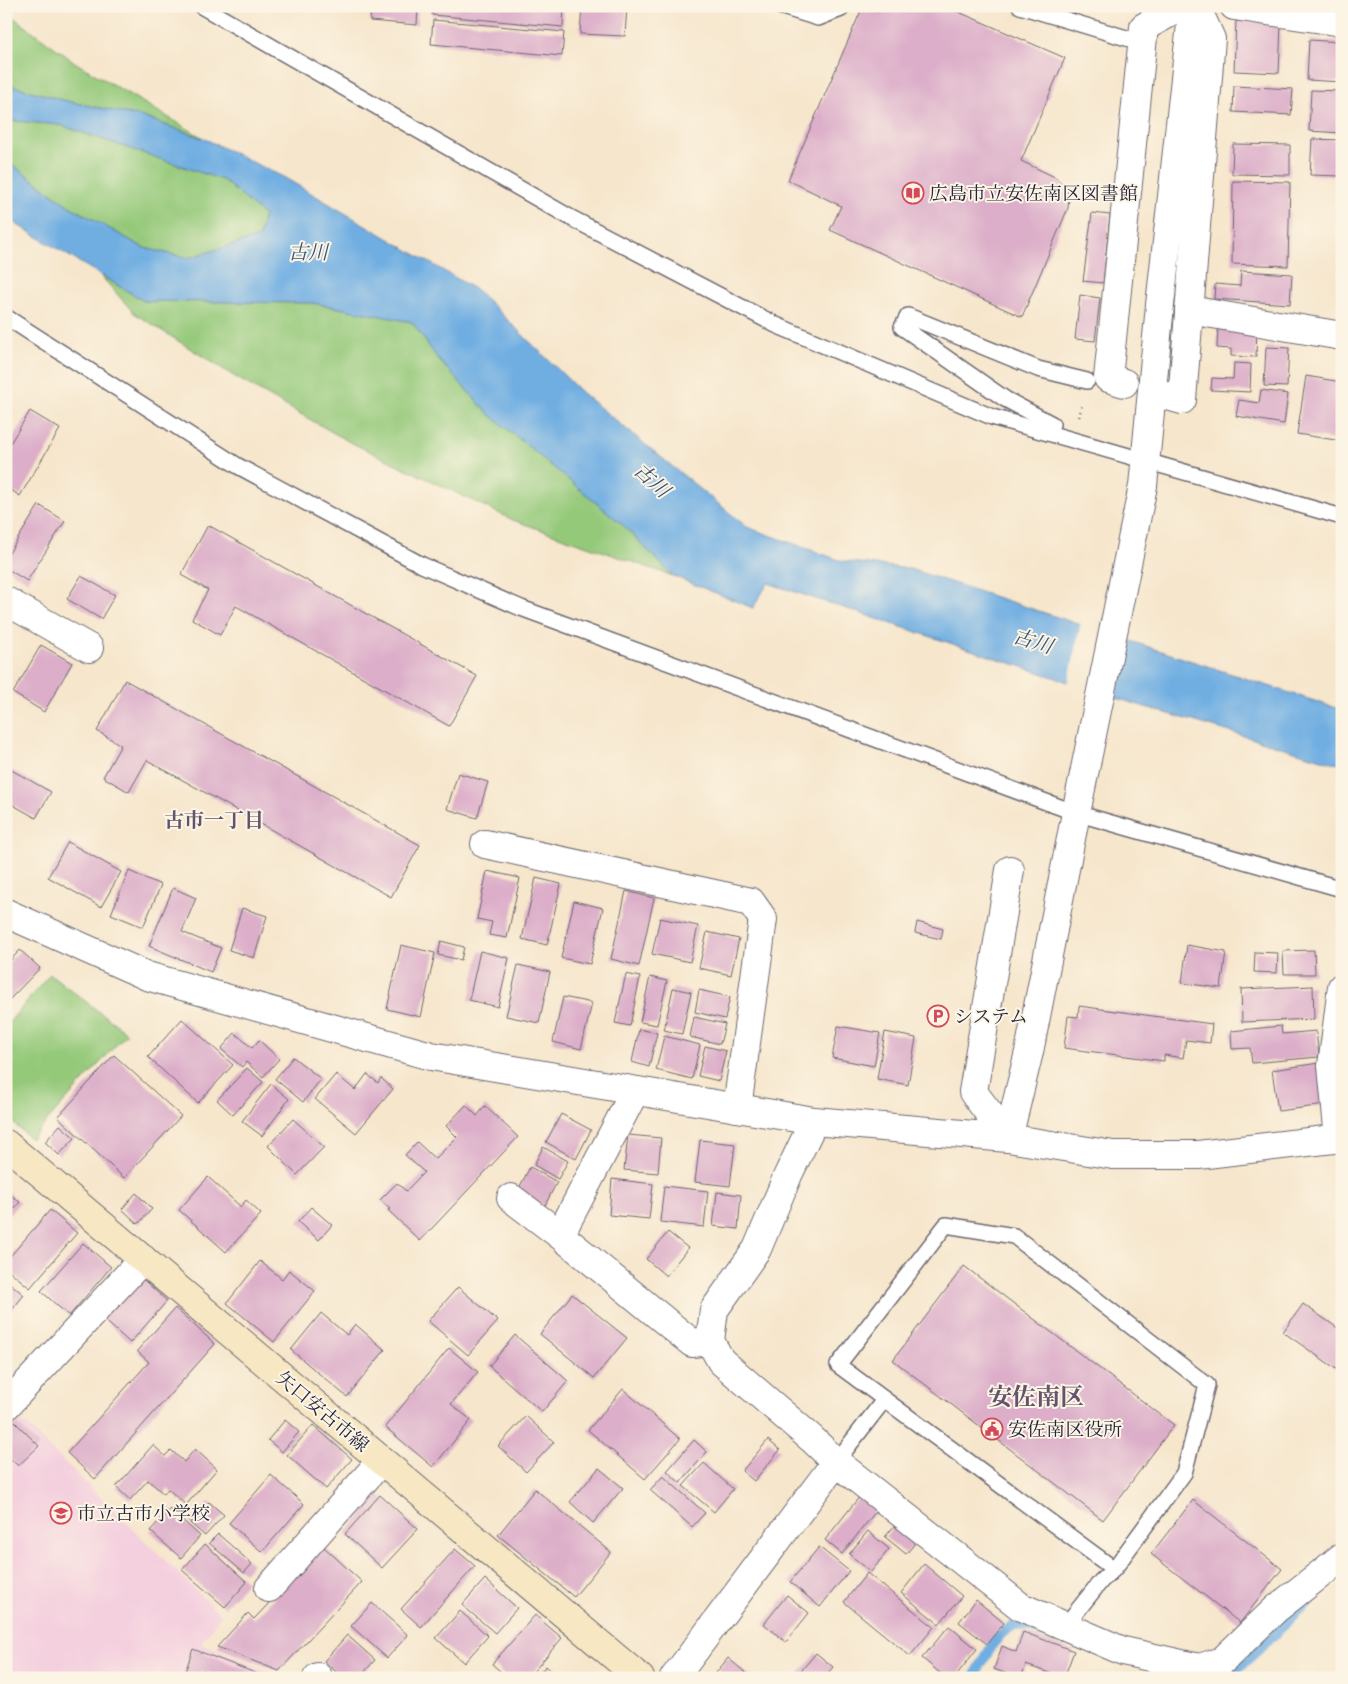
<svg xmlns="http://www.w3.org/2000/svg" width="1348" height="1684" viewBox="0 0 1348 1684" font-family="'IM FELL French Canon','Noto Serif JP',serif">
<rect width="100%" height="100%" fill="#fcf5e5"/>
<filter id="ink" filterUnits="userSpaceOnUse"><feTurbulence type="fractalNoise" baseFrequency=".02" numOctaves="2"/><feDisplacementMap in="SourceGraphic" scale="10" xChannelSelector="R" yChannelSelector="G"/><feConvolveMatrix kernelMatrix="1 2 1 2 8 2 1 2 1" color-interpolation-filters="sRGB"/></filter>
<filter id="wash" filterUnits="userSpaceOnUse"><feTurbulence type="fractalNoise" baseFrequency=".0096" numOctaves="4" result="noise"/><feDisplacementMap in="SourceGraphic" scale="20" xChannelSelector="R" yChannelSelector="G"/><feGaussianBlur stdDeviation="1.12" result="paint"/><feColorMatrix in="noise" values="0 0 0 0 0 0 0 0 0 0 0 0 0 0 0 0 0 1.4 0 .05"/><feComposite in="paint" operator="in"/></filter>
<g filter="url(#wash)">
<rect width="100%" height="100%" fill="#f6e6cc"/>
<polygon fill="#f4cfde" points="9,1408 221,1615 201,1643 284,1678 6,1678 6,1411"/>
<g fill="#95c97a" stroke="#5c765a">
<polygon points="6,12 76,63 205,139 140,116 70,102 6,84"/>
<polygon points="6,120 60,125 223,180 264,215 259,237 189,258 144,248 69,206 6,160"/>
<polygon points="100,275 144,301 313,303 412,322 438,359 488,413 623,525 673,576 513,520 348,441 237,378 134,313"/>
<polygon points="50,974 127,1033 31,1139 6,1117 6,1026"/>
</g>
<polygon fill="#70aee2" stroke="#49688e" points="6,84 70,102 140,116 205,139 285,178 478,291 582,393 747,527 842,561 910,569 1342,710 1342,765 1132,703 768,583 753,608 673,576 623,525 488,413 438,359 412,322 313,303 144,301 6,218 6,160 69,206 144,248 188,258 259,237 264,215 223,180 60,125 6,120"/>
<polygon fill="#f6e6cc" points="1081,622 1126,637 1114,700 1068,685"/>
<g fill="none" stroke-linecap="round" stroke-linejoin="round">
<g stroke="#70aee2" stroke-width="10">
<path d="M973,1678C983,1663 997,1630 1014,1626C1027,1623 1051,1635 1063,1640"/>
<polyline points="1223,1678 1238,1669 1322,1589"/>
</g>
</g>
<g id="blocks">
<g fill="#dcaec9">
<polygon points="371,6 418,6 417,25 370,21"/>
<polygon points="433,6 564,6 563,27 432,15"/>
<polygon points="582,6 627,6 625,36 580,34"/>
<polygon points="863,6 879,11 881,6 945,6 1065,58 1021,161 1057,178 1066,188 1069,198 1068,208 1022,317 830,230 841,206 788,180"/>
<polygon points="433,20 564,32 562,56 431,44"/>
<polygon points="1236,21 1281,23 1279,73 1234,71"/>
<polygon points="1309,40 1342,42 1342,82 1307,80"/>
<polygon points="1234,86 1293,89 1291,115 1233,112"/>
<polygon points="1311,90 1342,91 1342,133 1309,131"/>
<polygon points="1312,139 1342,140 1342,176 1310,175"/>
<polygon points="1233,144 1290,145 1290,175 1232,174"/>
<polygon points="1233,181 1290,182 1288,266 1232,264"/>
<polygon points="1092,213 1110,215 1103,283 1083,281"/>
<polygon points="1241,271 1292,274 1290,304 1214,299 1215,284 1240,286"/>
<polygon points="1080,295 1100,298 1095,341 1075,339"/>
<polygon points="1218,325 1257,327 1256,357 1231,356 1231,349 1217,348"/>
<polygon points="1266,347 1289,348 1287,387 1264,386"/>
<polygon points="1234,363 1251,364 1250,392 1211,390 1212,378 1233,379"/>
<polygon points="1306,376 1342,382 1342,441 1297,434"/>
<polygon points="1261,390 1288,394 1284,424 1236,416 1239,400 1259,403"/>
<polygon points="30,411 60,429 20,496 6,487 6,450"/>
<polygon points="39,505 65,521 27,581 6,568 6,558"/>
<polygon points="208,525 477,676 449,726 236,606 220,635 192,619 208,590 181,575"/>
<polygon points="81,576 115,595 101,619 67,599"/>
<polygon points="41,645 72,663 44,712 13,693"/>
<polygon points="125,680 420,845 391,897 147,760 129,792 103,777 121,745 97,731"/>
<polygon points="6,767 51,792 36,818 6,801"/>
<polygon points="458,773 488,782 477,818 447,809"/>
<polygon points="68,842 121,872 101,907 48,877"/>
<polygon points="129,871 161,885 143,927 111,914"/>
<polygon points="487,871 520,878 507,938 489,935 492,922 477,919"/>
<polygon points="536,878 561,884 547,945 522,939"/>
<polygon points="173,888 196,898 182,932 221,948 211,972 149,946"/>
<polygon points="626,891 654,898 639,966 611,959"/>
<polygon points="574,901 603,908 590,964 561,958"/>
<polygon points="242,908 267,916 254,958 229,950"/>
<polygon points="660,918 698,926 690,962 652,954"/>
<polygon points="917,922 943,929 941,939 915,933"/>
<polygon points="707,932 739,939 731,975 699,968"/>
<polygon points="441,941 464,947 461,960 438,955"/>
<polygon points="401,945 435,953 421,1017 387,1009"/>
<polygon points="1187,945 1226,952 1221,988 1182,983"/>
<polygon points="20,950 40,968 8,1001 6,999 6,965"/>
<polygon points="1314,950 1315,974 1284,974 1283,951"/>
<polygon points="480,951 509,958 498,1007 469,1000"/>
<polygon points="1255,952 1278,953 1277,973 1254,972"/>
<polygon points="518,965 550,972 539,1023 506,1016"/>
<polygon points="626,974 640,977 630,1026 615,1023"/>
<polygon points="650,977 667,981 657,1025 640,1022"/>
<polygon points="1313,986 1314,1019 1242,1022 1241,989"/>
<polygon points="673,988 691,992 682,1034 664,1030"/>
<polygon points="699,990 730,997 725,1019 695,1012"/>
<polygon points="563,997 592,1003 581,1049 553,1042"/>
<polygon points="1079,1006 1212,1024 1210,1043 1186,1040 1183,1058 1164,1055 1164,1061 1064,1048 1068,1016 1078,1017"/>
<polygon points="694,1017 725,1024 720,1044 690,1037"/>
<polygon points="182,1019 233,1065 198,1103 148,1057"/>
<polygon points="838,1026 880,1033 874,1066 832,1058"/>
<polygon points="1281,1026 1282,1034 1316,1031 1319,1057 1252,1063 1250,1048 1232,1049 1231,1031"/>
<polygon points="639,1029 657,1033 649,1067 632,1062"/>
<polygon points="885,1032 916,1038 908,1085 877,1079"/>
<polygon points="235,1033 252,1048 259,1040 279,1059 263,1077 246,1062 242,1067 221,1049"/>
<polygon points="664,1036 700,1045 692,1079 656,1070"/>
<polygon points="705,1046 726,1051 719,1081 698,1076"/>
<polygon points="114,1055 181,1116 124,1178 58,1117"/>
<polygon points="293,1057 321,1079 303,1102 275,1079"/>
<polygon points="1319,1063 1325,1105 1278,1111 1272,1070"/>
<polygon points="247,1068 263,1082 233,1115 217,1100"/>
<polygon points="336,1074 355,1090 367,1074 378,1083 381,1078 393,1089 356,1133 315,1099"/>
<polygon points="271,1084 289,1099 262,1136 242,1121"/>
<polygon points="466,1105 477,1116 485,1106 518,1137 420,1241 388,1210 390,1209 380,1200 397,1183 406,1191 424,1172 405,1155 417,1142 435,1159 457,1137 446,1126"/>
<polygon points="561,1114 591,1130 576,1159 546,1142"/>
<polygon points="293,1119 324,1147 297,1175 268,1146"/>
<polygon points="60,1125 75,1138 59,1155 45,1142"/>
<polygon points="628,1135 661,1138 658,1173 624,1170"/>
<polygon points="700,1140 735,1144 730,1186 695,1182"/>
<polygon points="543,1147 568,1161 558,1179 534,1165"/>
<polygon points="530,1167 557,1182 544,1207 517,1192"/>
<polygon points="208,1177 241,1207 246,1200 261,1214 226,1252 179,1210"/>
<polygon points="612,1179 653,1184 649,1219 609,1215"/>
<polygon points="664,1186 708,1191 704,1227 660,1222"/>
<polygon points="6,1191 20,1202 6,1218"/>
<polygon points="717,1192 741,1195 738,1229 713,1226"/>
<polygon points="136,1193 152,1209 138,1224 122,1209"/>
<polygon points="311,1207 332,1225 319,1240 298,1222"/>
<polygon points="50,1210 77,1233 30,1288 6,1268 6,1261"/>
<polygon points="668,1232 688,1248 666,1276 646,1259"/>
<polygon points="83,1243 111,1267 69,1316 41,1291"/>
<polygon points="260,1261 282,1279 289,1270 315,1291 274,1342 227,1303"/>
<polygon points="964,1266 1174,1425 1103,1520 893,1360"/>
<polygon points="137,1274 167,1301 130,1343 100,1316"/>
<polygon points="6,1280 24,1295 6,1317"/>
<polygon points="458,1287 498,1321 468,1355 428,1321"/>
<polygon points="572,1294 627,1338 594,1378 540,1334"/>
<polygon points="1303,1304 1342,1331 1342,1373 1283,1332"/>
<polygon points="175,1308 215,1344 95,1479 67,1453 149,1362 137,1351"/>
<polygon points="321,1313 347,1335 355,1324 385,1350 347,1397 291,1350"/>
<polygon points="515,1335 568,1381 542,1412 489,1366"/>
<polygon points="449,1348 478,1372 451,1404 471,1420 433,1467 385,1427"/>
<polygon points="623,1389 680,1439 645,1479 588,1430"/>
<polygon points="526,1416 554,1442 526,1472 498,1446"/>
<polygon points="13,1420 39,1446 18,1466 6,1454 6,1427"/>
<polygon points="285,1420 299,1432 282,1452 268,1440"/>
<polygon points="313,1425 352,1459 326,1489 287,1455"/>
<polygon points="694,1440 707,1452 680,1483 667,1471"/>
<polygon points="768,1440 780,1450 754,1481 742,1471"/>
<polygon points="153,1445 165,1456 171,1450 184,1462 195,1449 217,1469 186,1505 168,1489 164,1494 148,1480 130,1500 116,1487"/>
<polygon points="704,1463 733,1489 714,1512 683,1486"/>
<polygon points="599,1468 623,1488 593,1523 570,1502"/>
<polygon points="271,1475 304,1504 262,1552 229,1523"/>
<polygon points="663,1476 705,1513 692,1527 650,1490"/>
<polygon points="535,1489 611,1552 574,1597 498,1535"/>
<polygon points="380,1495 418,1529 382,1568 345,1534"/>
<polygon points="860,1496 877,1510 842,1554 825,1540"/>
<polygon points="1193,1500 1282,1569 1240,1623 1151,1554"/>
<polygon points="209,1502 224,1515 205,1536 190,1523"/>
<polygon points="170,1509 200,1536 181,1558 150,1531"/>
<polygon points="896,1524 917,1541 906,1554 885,1537"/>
<polygon points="868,1531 889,1549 871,1572 849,1554"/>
<polygon points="218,1534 252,1564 244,1573 209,1543"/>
<polygon points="205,1544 247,1582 225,1607 182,1570"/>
<polygon points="323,1546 362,1582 279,1671 217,1647 248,1613 254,1619"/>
<polygon points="819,1547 849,1571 820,1607 790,1582"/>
<polygon points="455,1549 475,1566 421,1627 401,1609"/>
<polygon points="924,1564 962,1596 939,1624 901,1593"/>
<polygon points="867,1573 934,1627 910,1656 844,1602"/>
<polygon points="485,1579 517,1608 495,1633 462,1605"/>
<polygon points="787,1595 809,1613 786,1642 764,1624"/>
<polygon points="976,1600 1004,1623 987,1644 959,1622"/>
<polygon points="372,1603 408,1635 387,1658 351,1626"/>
<polygon points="460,1611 488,1636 464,1663 436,1638"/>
<polygon points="535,1615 562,1638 528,1678 508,1678 492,1664"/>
<polygon points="949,1626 977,1649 954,1678 946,1678 922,1658"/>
<polygon points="1023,1632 1074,1651 1064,1678 1026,1665 1021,1678 1017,1678 994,1669 1002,1646 1016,1652"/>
<polygon points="347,1635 375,1660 359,1678 343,1678 324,1661"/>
<polygon points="193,1649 268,1678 225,1678 202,1670 200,1678 183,1678"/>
<polygon points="816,1653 833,1667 824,1678 795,1678"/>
<polygon points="728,1658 752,1678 712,1678"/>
<polygon points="546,1666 559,1678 536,1678"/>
</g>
</g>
</g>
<g filter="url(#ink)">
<use href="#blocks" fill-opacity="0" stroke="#6c676e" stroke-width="1"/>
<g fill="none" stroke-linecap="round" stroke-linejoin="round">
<g stroke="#6c676e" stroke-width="18">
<g id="service">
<polyline points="201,6 573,219 776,325 992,417 1342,517"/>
<polyline points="779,6 818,18 841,9 843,6"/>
<polyline points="1020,6 1143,43"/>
<polyline points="6,317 238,466 422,565 521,608 1076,813 1342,889"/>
<polyline points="1049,433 1052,424 1005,399 902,327 908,316 1038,369 1087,381"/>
<polygon points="946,1225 1014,1236 1207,1385 1184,1473 1114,1569 838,1365"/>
<polyline points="836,1462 884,1400"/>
<polyline points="1065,1626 1101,1581 1114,1569"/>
</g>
</g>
<g stroke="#6c676e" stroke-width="30">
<g id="minor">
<polyline points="1234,6 1342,22"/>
<polyline points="1189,310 1342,336"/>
<polyline points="1124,383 1108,378 1144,27 1182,6"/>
<polyline points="1168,396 1182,400 1211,39 1196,6"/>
<polyline points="6,601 89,648"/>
<polyline points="485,844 751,902 763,919 737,1108"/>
<polyline points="6,913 147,976 431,1056 814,1121 1008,1138 1113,1155 1198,1155 1342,1138"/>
<polyline points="814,1121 788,1175 757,1249 714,1310 710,1341 721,1361 812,1439 836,1462 1021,1607 1123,1651 1199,1668 1222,1661 1276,1609 1342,1557"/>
<polyline points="1008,1138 973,1092 1010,870"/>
<polyline points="1339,1139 1332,1066 1342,987"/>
<polyline points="511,1198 560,1235 692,1343 710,1341"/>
<polyline points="560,1235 635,1091"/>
<polyline points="6,1406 143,1259"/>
<polyline points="269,1588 381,1461"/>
<polyline points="317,1678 318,1677"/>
</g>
</g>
<g stroke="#6c676e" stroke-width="30">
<g id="tertiary">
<polyline points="1008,1138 1029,1052 1076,813 1143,486 1160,305 1193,6"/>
<polyline points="674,1678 836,1462"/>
</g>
</g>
<g stroke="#6c676e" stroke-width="30">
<polyline id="secondary" points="6,1144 640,1678"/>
</g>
<polyline stroke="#6c676e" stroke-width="3" stroke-dasharray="1 4" stroke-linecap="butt" points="1079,417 1082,404"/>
<use href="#service" stroke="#fff" stroke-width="15"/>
<use href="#minor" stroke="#fff" stroke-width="28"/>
<use href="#tertiary" stroke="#fff" stroke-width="28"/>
<use href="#secondary" stroke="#f7e8c3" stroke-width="28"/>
</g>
</g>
<defs>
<g id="library-ring" transform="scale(1.125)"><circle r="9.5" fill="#fcf5e5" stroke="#d1495b" stroke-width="1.5"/><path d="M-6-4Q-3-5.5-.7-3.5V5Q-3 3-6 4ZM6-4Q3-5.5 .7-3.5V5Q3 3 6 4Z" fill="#d1495b"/></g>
<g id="parking-ring" transform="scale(1.125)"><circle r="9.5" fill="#fcf5e5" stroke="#d1495b" stroke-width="1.5"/><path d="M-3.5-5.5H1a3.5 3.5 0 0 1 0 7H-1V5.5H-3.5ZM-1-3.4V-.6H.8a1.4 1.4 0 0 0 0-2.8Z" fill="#d1495b"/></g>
<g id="civic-ring" transform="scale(1.125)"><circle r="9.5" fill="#fcf5e5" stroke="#d1495b" stroke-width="1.5"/><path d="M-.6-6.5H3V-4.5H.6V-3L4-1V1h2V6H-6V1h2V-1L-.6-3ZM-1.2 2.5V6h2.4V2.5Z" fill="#d1495b"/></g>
<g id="school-ring" transform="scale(1.125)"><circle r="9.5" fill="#fcf5e5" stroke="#d1495b" stroke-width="1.5"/><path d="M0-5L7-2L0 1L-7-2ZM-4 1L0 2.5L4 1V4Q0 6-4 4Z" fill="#d1495b"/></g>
</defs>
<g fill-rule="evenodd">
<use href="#library-ring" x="913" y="193"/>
<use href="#parking-ring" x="938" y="1016"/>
<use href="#civic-ring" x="992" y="1429"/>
<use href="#school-ring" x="61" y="1513"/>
</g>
<g text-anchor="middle" stroke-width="4" stroke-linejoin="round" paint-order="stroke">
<g font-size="19" fill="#22223b" stroke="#fcf5e5" text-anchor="start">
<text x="929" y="200">広島市立安佐南区図書館</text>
<text x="954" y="1023">システム</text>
<text x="1008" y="1436">安佐南区役所</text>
<text x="77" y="1520">市立古市小学校</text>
</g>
<g font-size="19" fill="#22223b" stroke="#fcf5e5">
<text transform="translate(323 1411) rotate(40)" y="7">矢口安古市線</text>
</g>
<g font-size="20" font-style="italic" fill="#3d5375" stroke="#fcf5e5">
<text x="308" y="259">古川</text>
<text transform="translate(652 480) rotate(42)" y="7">古川</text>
<text transform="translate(1033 641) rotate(17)" y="7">古川</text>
</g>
<g font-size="20" font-weight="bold" fill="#63536d" stroke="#fcf5e5">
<text x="214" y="827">古市一丁目</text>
</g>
<g font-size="24" font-weight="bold" fill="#63536d" stroke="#fcf5e5">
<text x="1036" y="1405">安佐南区</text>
</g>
</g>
<rect width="1348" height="1684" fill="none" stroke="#fcf5e5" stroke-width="25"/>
</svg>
